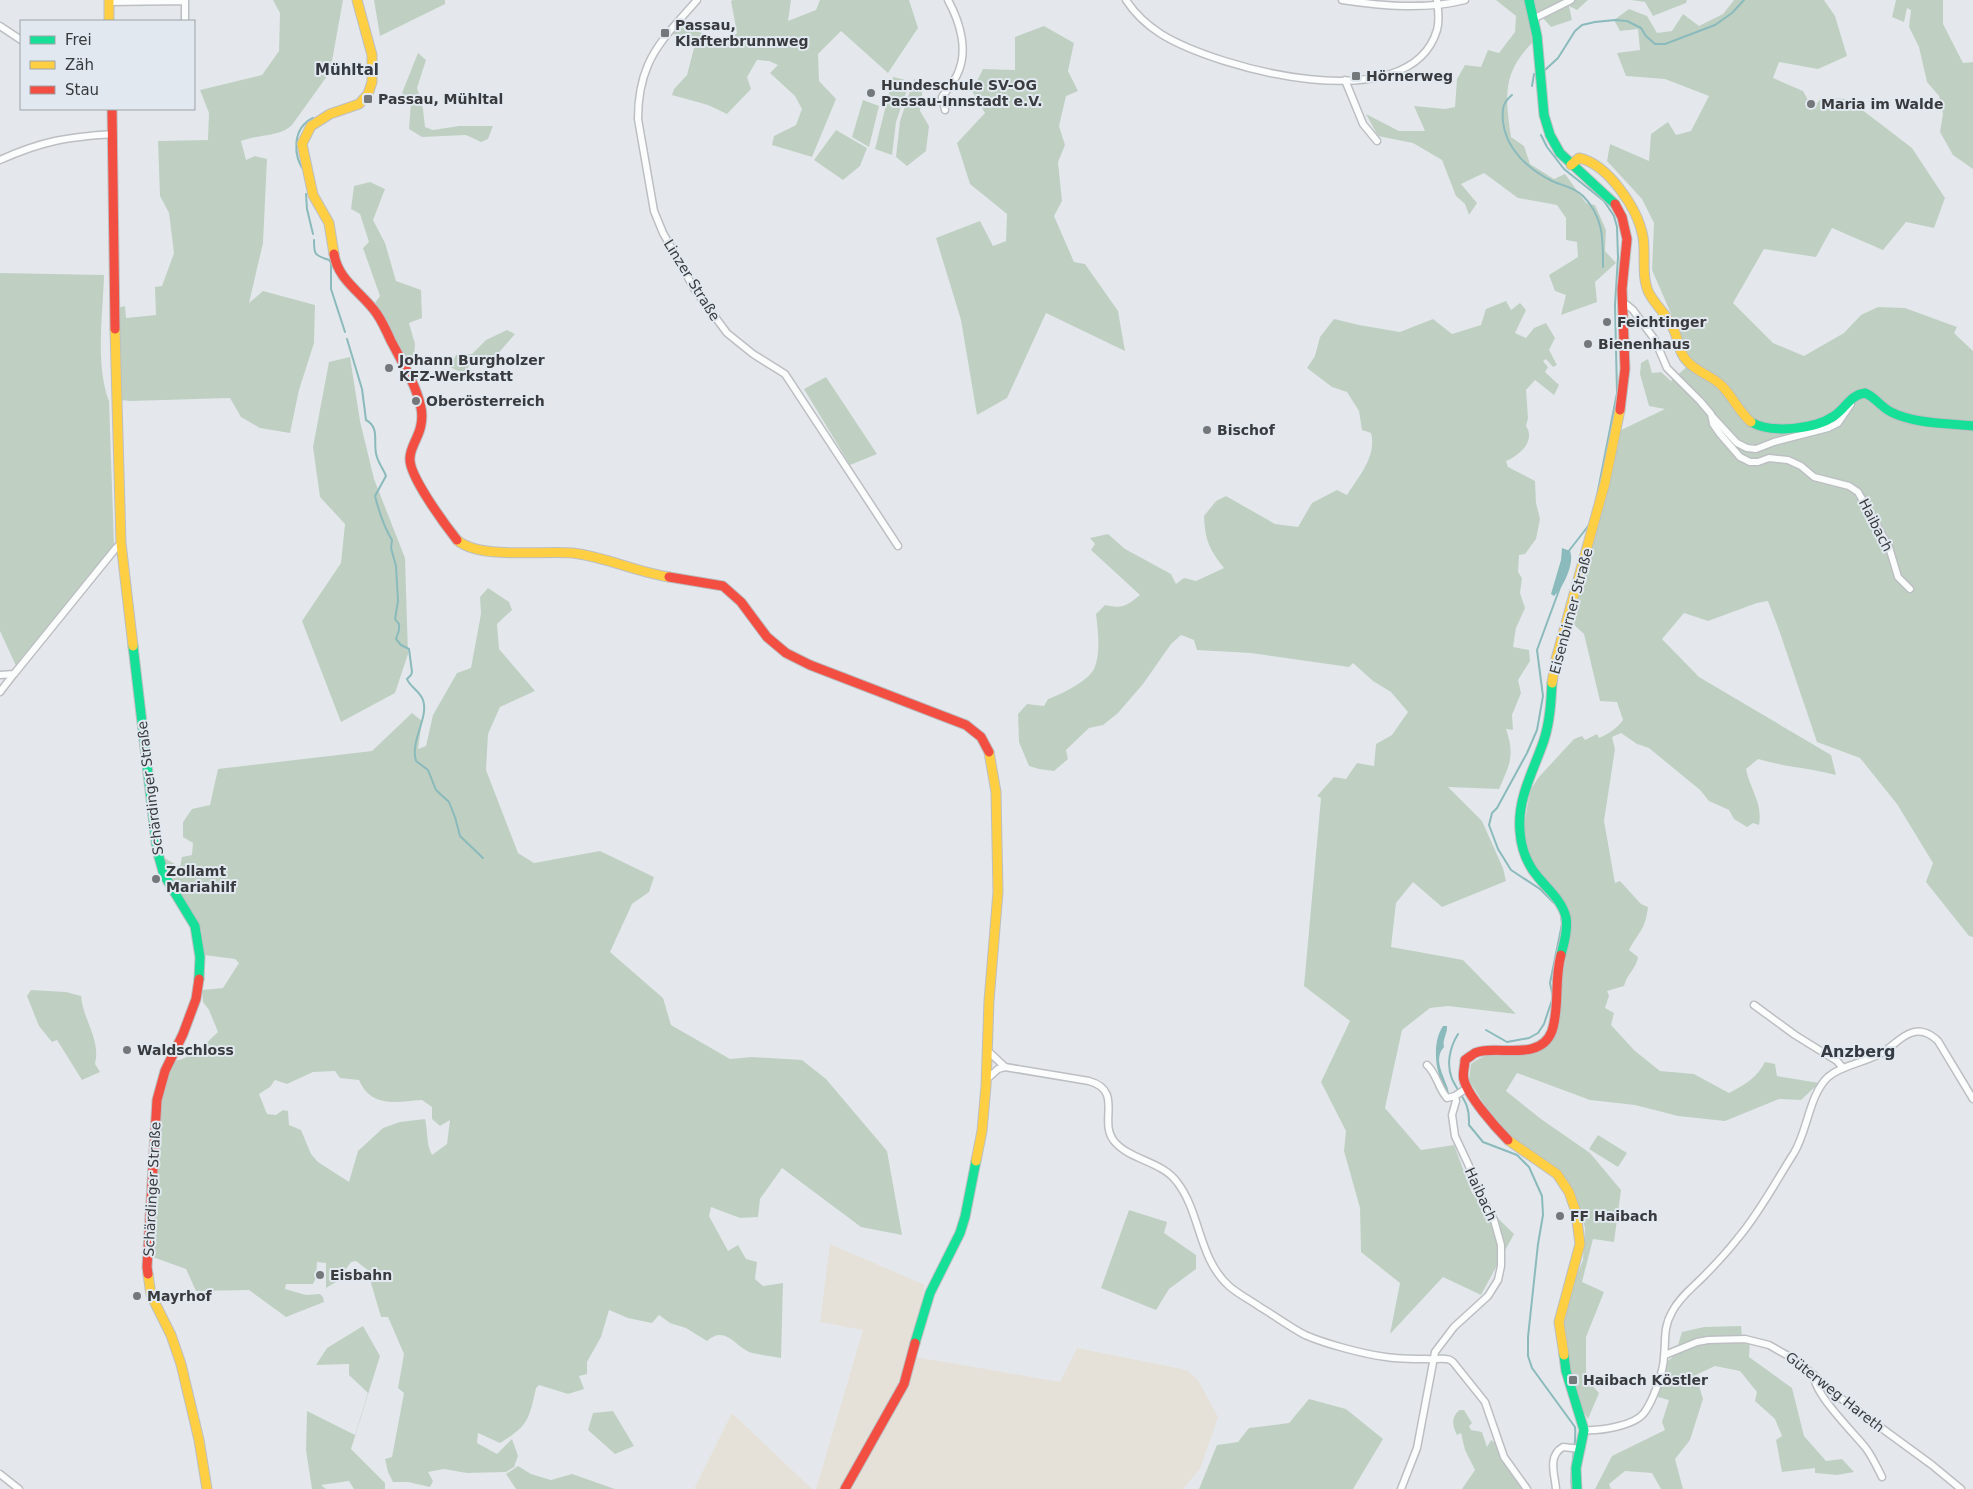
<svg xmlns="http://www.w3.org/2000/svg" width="1973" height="1489" viewBox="0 0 1973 1489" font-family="'DejaVu Sans',sans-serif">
<rect width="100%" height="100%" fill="#e4e8ec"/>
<g fill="#e6e1d8">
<polygon points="830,1244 925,1285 913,1349 916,1357 1060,1382 1077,1348 1187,1370 1198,1380 1218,1417 1200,1469 1183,1489 816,1489 863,1330 820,1322"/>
<polygon points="732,1413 812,1489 694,1489"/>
</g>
<g fill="#bfd0c3" fill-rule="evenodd">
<path d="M273,0H343L330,72L292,125C280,137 259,134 241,141L246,160L255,156L267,159L263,243L249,303L263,291L315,305L314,343L299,390L290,433L260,428L241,417L230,398L130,401L121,400L118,308L125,306L126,318L156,315L155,287L162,286L174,253L169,213L160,196L158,141L208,140L209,113L200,90L262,75L279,51L280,13Z"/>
<polygon points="374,0 445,0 445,4 380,36"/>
<polygon points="733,0 791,0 788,21 816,10 820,0 909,0 918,28 888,73 841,31 818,54 819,81 836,99 812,157 772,145 774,136 796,125 802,109 795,96 770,73 778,65 769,61 757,60 747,77 751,89 727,114 708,105 672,95 674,89 687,75 694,48 687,36 672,34 681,23 724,44 737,33 731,1"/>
<path d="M1496,0H1588L1577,10L1569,6L1572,20L1551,27L1542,17L1532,16L1534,41C1502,72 1505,96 1511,137L1524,146L1530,164L1554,179L1565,174L1586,203L1595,205L1606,230L1605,251L1616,263L1595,282L1597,302L1561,315L1566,295L1555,291L1549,275L1578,257L1577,242L1566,240V218L1557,205L1518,198L1484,173L1461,184L1477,203L1469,215L1465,204L1456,196L1442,160L1413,143L1378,136L1366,114L1399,131H1425L1414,106L1445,109L1455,107L1457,79L1465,65L1481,67L1488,50L1499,53L1515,32L1516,16Z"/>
<polygon points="1631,0 1687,0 1686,3 1653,16 1645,2"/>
<path d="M1734,0H1824L1835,16L1847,56L1818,69L1779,62L1773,78L1803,91L1813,109L1821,98L1848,99L1912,148L1945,198L1934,228L1906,222L1883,250L1832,228L1816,257L1764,249L1733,303L1773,343L1804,356L1844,333L1861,315L1878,307L1905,308L1957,327L1954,333L1973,351V937L1969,936L1926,882L1933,863L1897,804L1860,758L1817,742L1779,630L1768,601L1757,603L1708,621L1684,613L1662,639L1699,677L1831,755L1836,775C1810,768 1785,767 1758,759L1746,769C1750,790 1763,802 1759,825L1753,823L1747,827L1734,819L1729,810L1709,801L1700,790L1649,748L1637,744L1621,733L1612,737L1615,749L1604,821L1615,883L1620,881L1641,904L1648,907C1645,931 1639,931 1629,950L1638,957C1636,969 1627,974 1624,986L1607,991L1609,996L1605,1008L1614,1013L1611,1025L1635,1051L1660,1071L1694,1074L1729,1093C1744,1085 1757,1078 1765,1062L1775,1064L1777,1076L1819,1083L1801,1100L1779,1099L1725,1121L1678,1116L1635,1105L1590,1100L1517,1073L1506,1091L1541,1119L1590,1153L1621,1190L1614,1242L1593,1239L1582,1282L1604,1292L1586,1337V1379L1599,1393L1588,1419L1578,1403L1569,1376L1561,1321L1566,1302L1583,1260L1585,1228L1579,1208L1563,1174L1512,1140L1492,1117L1469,1080L1471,1064C1490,1050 1492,1058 1513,1055C1527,1054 1538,1049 1550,1043L1557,1025L1558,987L1569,921L1531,862L1523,832L1530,791L1538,778L1574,739L1582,736L1585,740L1597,734L1599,738C1610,733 1616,729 1623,720L1617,702L1600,701L1584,634L1570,621L1619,431L1665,409L1649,406L1640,374L1641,363L1648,359L1652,373L1661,372L1671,381L1692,362L1652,270L1654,223L1642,199L1607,161L1610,144L1649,161L1651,134L1668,122L1676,135L1691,131L1709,96L1665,79L1626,76L1617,53L1640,50L1638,29L1620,31L1614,20L1629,9L1647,16L1657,33L1672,31L1683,14L1699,26L1723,14Z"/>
<polygon points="1896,0 1943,0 1943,24 1963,63 1973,62 1973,169 1953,155 1940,132 1943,114 1939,96 1927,82 1919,47 1909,27 1911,10 1907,8 1904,22 1892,17"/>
<polygon points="1044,26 1074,43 1068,71 1078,91 1066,96 1059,126 1065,145 1058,162 1062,201 1054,216 1074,262 1085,264 1118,311 1125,351 1046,313 1007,398 977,415 961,320 936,238 980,221 993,246 1006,241 1007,214 970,184 957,143 985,113 972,91 983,69 1015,70 1015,37"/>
<polygon points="418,53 426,60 417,88 423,109 425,127 433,130 459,126 493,126 488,139 481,142 466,135 422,137 409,129 411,102 402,93"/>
<polygon points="893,77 910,81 896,122 892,155 875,149"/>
<polygon points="914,79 923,86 920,111 929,126 926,151 907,166 896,157 900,121"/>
<polygon points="863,100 879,106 869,147 852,137"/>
<polygon points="836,130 867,148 860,166 843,180 814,160"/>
<polygon points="370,182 385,189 373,220 385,243 396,281 421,290 422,318 409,323 415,344 414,359 410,364 375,303 380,296 363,248 369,242 360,214 351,209 354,186"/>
<path d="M0,273L104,275C103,315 95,364 109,401L114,544L17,668L0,631Z"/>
<path d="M1506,301L1511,310L1520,303L1526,310L1515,333L1526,338L1534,328L1546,323L1555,338L1549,350L1557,365L1553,367L1546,359L1543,361L1548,367L1545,372L1559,385L1554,395L1535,380L1526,390L1528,418L1526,426C1536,441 1520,455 1506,461L1508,467L1535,481L1536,503L1540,519L1536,539L1525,554L1519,555L1518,572L1522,578L1520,593L1525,608L1516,628L1513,647L1529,650L1530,661L1518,680L1521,693L1512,715L1513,730L1506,729C1515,755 1510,764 1499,789L1448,787L1482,821L1503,868L1506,881L1442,907L1413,882L1396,903L1391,947L1463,960L1516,1014L1448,1006L1430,1008L1402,1030L1385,1108L1421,1150L1454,1145L1472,1193L1514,1234L1481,1295L1443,1277L1390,1334L1400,1283L1361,1252L1360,1208L1344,1151L1346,1131L1321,1082L1350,1021L1304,986L1321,798L1317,796L1334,777L1346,779L1357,763L1374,766L1376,744L1392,735L1408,712L1391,692L1373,681L1353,663L1349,667L1251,653L1197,650L1194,640L1181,635L1171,644L1143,684L1118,713L1103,725L1089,728L1066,750L1068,759L1054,771L1039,769L1029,766L1019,742L1018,714L1027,704L1044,706L1048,699C1060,695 1088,681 1094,669C1101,653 1098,631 1096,614L1105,605C1123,609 1126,606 1140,595L1091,550L1095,544L1090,538L1108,534L1125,549L1171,574L1176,584L1184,578L1196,581L1224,568C1209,549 1205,540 1204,516L1216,501L1226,496L1275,524L1298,527L1312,503L1337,490L1347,495C1359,476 1377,456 1371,433L1362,430L1359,411L1347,392L1332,387L1307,368L1315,356L1320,337L1334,319L1359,325L1400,332L1433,319L1452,334L1481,325L1486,309Z"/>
<polygon points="507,330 515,334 495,357 483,362 477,359 462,373 450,367 456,355 472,354 486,340"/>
<polygon points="350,357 360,421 374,479 405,558 408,654 395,693 341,722 302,621 341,563 345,524 320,497 313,447 329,362"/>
<polygon points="826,377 877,454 850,465 804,389"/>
<path d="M488,588L509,602L512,610L497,624L499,649L535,691L500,707L488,734L486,770L518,853L534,863L600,851L654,877L649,892L632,904L610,952L663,998L671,1025L730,1059L752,1057L802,1060L826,1079L887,1151L902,1235L861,1227L782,1168L760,1199L758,1217L740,1218L711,1207L709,1216L728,1251L738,1245L746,1259L757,1262L755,1279L763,1286L783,1283L781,1358C771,1356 759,1355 749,1352C734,1345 725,1325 707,1341L686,1328L670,1323L659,1315L652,1323L628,1318L609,1310L601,1337L587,1362V1374L579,1376L584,1389L568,1394L539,1385L536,1388C529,1420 528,1426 500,1443L478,1433L477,1443L497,1454L512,1439L518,1456L514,1467L506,1472L467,1473L444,1469L428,1472L433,1481L430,1487L408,1482H393L388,1472L385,1459L392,1457L404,1393L398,1388L404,1354L388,1317H381L371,1283L373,1274L356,1261L351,1262L336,1282L326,1288V1263L317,1262L316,1278L313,1284H286L285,1289L306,1295L320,1294L323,1297L324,1302L286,1317L249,1290L196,1291L186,1269L150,1256L162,1084L175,1061C194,1057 204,1045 218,1032L209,1010L203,1002L202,990L223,988L239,963L235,959L204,955L201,928L181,896L161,856L180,867L182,857L192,855L193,843L183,837V822L192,809L210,805L218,769L372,751L412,713L422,721L418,749L426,746L433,715L457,673L471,668L481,614L480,597ZM335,1071L340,1078L359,1080C371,1108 396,1102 422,1100L432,1107V1119L440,1126L450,1120L447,1144L432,1155C426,1144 428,1131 425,1119L400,1122L383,1128L358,1151L349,1182L318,1162L311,1154L301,1130L289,1125L288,1111L283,1110L276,1115L267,1114L259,1094L270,1087L275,1080L287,1084L313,1072Z"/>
<path d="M31,990L66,992L81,996C83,1020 101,1039 95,1064L100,1072L82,1080L57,1040L52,1042L39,1026L27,996Z"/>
<polygon points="1598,1135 1627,1153 1618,1167 1589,1149"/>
<polygon points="1129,1210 1167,1222 1164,1233 1196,1255 1196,1269 1169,1289 1156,1310 1101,1288"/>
<polygon points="363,1326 380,1356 351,1449 385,1483 385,1489 354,1489 349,1481 321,1485 326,1489 312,1489 306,1450 307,1411 355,1435 368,1393 349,1375 349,1364 316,1365 327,1348"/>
<polygon points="1741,1326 1742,1338 1750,1340 1749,1357 1792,1388 1804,1436 1826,1461 1842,1459 1854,1472 1837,1475 1815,1473 1815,1468 1782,1472 1776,1440 1782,1436 1775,1419 1755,1401 1757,1392 1740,1371 1715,1366 1696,1375 1703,1399 1690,1440 1675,1459 1683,1489 1661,1489 1652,1473 1625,1471 1609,1484 1611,1489 1595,1489 1612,1456 1665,1430 1662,1422 1669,1400 1654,1396 1664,1364 1675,1355 1682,1332 1704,1327"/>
<polygon points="1309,1399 1346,1409 1383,1439 1353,1489 1199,1489 1217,1445 1238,1442 1249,1428 1289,1423"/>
<path d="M1460,1410H1464L1472,1423L1469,1426L1471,1430L1482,1432L1487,1447L1491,1440L1499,1446L1528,1489H1462L1475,1470L1465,1450L1461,1433L1457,1435C1452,1426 1451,1416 1460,1410Z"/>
<polygon points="613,1411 634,1446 615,1454 588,1430 593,1413"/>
<polygon points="518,1466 531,1474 551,1480 572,1474 615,1489 516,1489 506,1474"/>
</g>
<g fill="#8ababb">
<path d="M1562,548L1570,551C1575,563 1563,588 1554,596L1551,594L1561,560Z"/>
<path d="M1443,1026H1447C1448,1033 1442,1039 1444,1047C1431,1061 1448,1081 1449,1094C1435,1078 1431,1043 1443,1026Z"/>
</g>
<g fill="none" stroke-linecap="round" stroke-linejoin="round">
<g stroke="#8ababb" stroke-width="2">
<polyline points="1545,70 1558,58 1575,31 1582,25 1595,22 1615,20 1627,21 1641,28 1646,36 1655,44 1665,44 1715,25 1732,13 1744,0"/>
<polyline points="1532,86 1534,74"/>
<path d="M1512,95C1502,103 1502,110 1503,122C1506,149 1528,169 1552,181C1563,186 1574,187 1583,196C1604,217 1603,240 1603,267"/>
<polyline points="1541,135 1547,147 1564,169 1604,201 1614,216 1617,227 1618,257 1615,305 1617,393 1595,506"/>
<path d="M306,173C292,157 292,128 313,118"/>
<polyline points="306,194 307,209 313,234"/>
<path d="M314,240C314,256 315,255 329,260L331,263V289L345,332"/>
<path d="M347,339L362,389L366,420C381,428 372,444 377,457C379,464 384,470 386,476L375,496C379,512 384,527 392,540L391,548L396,566L398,601L395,619L399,624V630L396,639L401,645L409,649L412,672L411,675L407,679C410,687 420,691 423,700C429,718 410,740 416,761L428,770L436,790L449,802L455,817L460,836L483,858"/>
<polyline points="1568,552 1589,525"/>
<polyline points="1554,903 1540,889 1511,870 1498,849 1489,825 1492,813 1497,808 1527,753 1537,730 1543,696 1537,650 1562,582"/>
<polyline points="1486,1030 1507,1042 1529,1038 1538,1033 1544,1024 1553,997 1550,983 1562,924 1561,915"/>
<path d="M1458,1034C1450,1047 1446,1064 1452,1079C1461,1098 1470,1101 1469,1125L1483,1142L1517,1155L1529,1167L1542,1196L1543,1215L1538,1244L1528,1337V1356L1532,1368L1575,1427C1577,1448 1569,1466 1572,1489"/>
</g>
<g stroke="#bcbfc2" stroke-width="9">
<g id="street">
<path d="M697,0C680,20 658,41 648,65C641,81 638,101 638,119L654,211L663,233L695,290L727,333L753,354L785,374L898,546"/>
<path d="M1126,0C1135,14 1147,25 1161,34C1218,69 1410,121 1437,30C1440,20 1438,10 1437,0"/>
<path d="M1342,0C1382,6 1426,10 1465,0"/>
<polyline points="109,2 185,1 185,21"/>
<polyline points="1535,18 1571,0"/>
<polyline points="0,26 21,40"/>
<polyline points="1345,80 1363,124 1377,141"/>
<path d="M945,110L942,97C947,90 953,83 957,75C969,51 960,22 948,0"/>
<path d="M0,160C42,141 67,137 113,134"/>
<polyline points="1622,304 1627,305 1633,310 1655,340 1667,368 1700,401 1711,414 1713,424 1720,434 1740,457 1750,462 1758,462 1769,458 1788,460 1801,466 1814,477 1849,486 1858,492 1889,547 1898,577 1910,589"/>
<polyline points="1712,416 1737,443 1747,448 1756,449 1774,442 1828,428 1838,423 1851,404 1848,401"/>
<polyline points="0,675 14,674 116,548 121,543"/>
<polyline points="0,692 13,675"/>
<polyline points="1754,1005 1795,1035 1837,1061 1843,1068"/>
<path d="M987,1050L1005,1067L1089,1081C1124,1091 1098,1121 1114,1141C1129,1160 1162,1161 1177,1182C1201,1213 1198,1258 1229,1286C1238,1294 1250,1300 1260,1307C1275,1316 1290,1327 1305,1335C1326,1344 1363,1354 1386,1357C1399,1359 1414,1359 1427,1359C1433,1360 1440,1358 1446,1359C1450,1359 1450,1360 1453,1362L1485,1402L1504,1457L1527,1489"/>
<path d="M1427,1065C1437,1074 1438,1088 1447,1098L1455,1096"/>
<polyline points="986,1080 998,1069 1005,1067"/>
<polyline points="1665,1355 1697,1342 1708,1340 1745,1339 1769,1345 1799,1362 1835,1394 1932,1465 1961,1489"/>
<path d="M1814,1375C1813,1393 1853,1432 1865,1447C1872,1456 1877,1467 1882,1477"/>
<path d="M1584,1430C1600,1431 1634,1426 1644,1413C1653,1401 1664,1371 1664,1356C1666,1339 1663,1328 1672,1312C1679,1298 1692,1288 1702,1278C1715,1265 1727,1252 1738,1238C1760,1212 1776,1181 1794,1153C1808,1130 1809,1095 1828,1077C1843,1064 1866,1063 1883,1052C1892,1047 1901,1036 1911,1033C1921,1029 1931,1034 1938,1041L1973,1099"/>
<polyline points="0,1474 19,1489"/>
<polyline points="1401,1489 1417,1448 1435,1352 1454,1327 1488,1296 1498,1280 1501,1266 1501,1245 1494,1220 1475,1186 1469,1166 1455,1136 1452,1115 1456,1101 1455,1096 1467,1088"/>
<path d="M1556,1489C1555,1475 1547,1456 1563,1447L1581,1449"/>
</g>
</g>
<g stroke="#bcbfc2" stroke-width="11">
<g id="fast">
<polyline points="1529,0 1537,36 1544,115 1550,135 1560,153 1615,204"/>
<path d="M1751,422C1771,434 1815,429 1834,416C1846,408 1850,395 1865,393C1875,397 1881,407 1891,412C1915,424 1947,423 1973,426"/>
<polyline points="133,646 157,850 164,875 195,926 200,957 199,979"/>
<path d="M1552,683C1551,702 1550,721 1544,740C1534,770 1517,798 1520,831C1521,848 1527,864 1538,877C1548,889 1562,901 1566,917C1568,930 1564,943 1561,955"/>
<polyline points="915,1343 930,1293 960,1233 965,1217 976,1161"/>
<polyline points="1564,1355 1566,1371 1584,1430 1576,1468 1577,1489"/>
</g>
</g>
<g stroke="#bcbfc2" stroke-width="11">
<g id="slow">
<polyline points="109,0 109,21"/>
<path d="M1571,165L1579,158C1608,164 1638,209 1643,237C1646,255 1641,277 1649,293C1656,306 1667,315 1673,328C1679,339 1678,353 1688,362C1698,373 1713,376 1722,386C1733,397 1739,412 1751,422"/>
<polyline points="334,254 329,223 313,195 302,144 311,126 330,114 359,104 368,94 372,82 372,55 357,0"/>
<polyline points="115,329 121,543 133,646"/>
<path d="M457,540C480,560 542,550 573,553C606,557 636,572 669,577"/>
<polyline points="1552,683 1556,659 1605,483 1620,410"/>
<polyline points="1508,1140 1557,1174 1569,1192 1576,1212 1580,1244 1559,1322 1564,1355"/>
<polyline points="976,1161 982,1131 986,1086 989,1001 998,892 996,792 989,752"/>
<polyline points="148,1274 151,1295 171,1335 181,1364 199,1440 207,1489"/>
</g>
</g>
<g stroke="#bcbfc2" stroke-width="11">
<g id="jam">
<polyline points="112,109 115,329"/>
<polyline points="1615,204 1622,217 1627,239 1622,289 1625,369 1620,410"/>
<path d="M334,254C338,281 363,293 377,314C383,323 387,332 391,341C399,356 407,370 414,386C421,403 426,418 417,437C414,444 410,451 410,458C408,475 446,526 457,540"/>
<polyline points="669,577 723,586 741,602 767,637 786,653 810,665 966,725 981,737 989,752"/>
<path d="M1508,1140C1495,1127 1468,1096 1464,1080C1462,1074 1465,1066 1465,1060C1468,1058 1472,1055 1475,1053C1496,1044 1540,1063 1552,1031C1560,1007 1554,980 1561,955"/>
<polyline points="148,1274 147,1267 157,1100 165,1071 183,1034 196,999 199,979"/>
<polyline points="845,1489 904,1384 915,1343"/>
</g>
</g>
<use href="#street" stroke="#fbfcfc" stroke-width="6"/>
<use href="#fast" stroke="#16e098" stroke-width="9"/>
<use href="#slow" stroke="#ffcf43" stroke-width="9"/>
<use href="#jam" stroke="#f24e42" stroke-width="9"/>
</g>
<g fill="#75787b" stroke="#e1e8ef" stroke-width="2">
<rect x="660" y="28" width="10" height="10" rx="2.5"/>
<rect x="1351" y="71" width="10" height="10" rx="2.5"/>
<circle cx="871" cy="93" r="5"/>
<rect x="363" y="94" width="10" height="10" rx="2.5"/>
<circle cx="1811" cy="104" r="5"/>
<circle cx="1607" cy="322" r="5"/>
<circle cx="1588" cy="344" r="5"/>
<circle cx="389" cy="368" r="5"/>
<circle cx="416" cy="401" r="5"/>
<circle cx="1207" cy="430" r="5"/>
<circle cx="156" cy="879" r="5"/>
<circle cx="127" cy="1050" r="5"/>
<circle cx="1560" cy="1216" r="5"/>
<circle cx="320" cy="1275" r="5"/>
<circle cx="137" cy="1296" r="5"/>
<rect x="1568" y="1375" width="10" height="10" rx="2.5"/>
</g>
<g text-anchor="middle" stroke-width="4" stroke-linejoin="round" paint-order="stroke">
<g font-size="14" font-weight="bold" fill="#393b3e" stroke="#e1e8ef" text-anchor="start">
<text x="675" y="30">Passau,<tspan x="675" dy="16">Klafterbrunnweg</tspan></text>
<text x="1366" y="81">Hörnerweg</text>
<text x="881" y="90">Hundeschule SV-OG<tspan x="881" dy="16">Passau-Innstadt e.V.</tspan></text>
<text x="378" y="104">Passau, Mühltal</text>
<text x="1821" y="109">Maria im Walde</text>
<text x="1617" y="327">Feichtinger</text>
<text x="1598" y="349">Bienenhaus</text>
<text x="399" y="365">Johann Burgholzer<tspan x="399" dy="16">KFZ-Werkstatt</tspan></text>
<text x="426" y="406">Oberösterreich</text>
<text x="1217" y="435">Bischof</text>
<text x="166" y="876">Zollamt<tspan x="166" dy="16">Mariahilf</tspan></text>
<text x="137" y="1055">Waldschloss</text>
<text x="1570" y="1221">FF Haibach</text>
<text x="330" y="1280">Eisbahn</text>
<text x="147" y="1301">Mayrhof</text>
<text x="1583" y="1385">Haibach Köstler</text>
</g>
<g font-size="14" fill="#393b3e" stroke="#e1e8ef">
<text transform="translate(692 280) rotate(58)" y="5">Linzer Straße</text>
<text transform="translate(1876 525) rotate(63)" y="5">Haibach</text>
<text transform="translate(1571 611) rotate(-75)" y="5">Eisenbirner Straße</text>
<text transform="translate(150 788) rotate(-97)" y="5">Schärdinger Straße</text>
<text transform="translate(152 1189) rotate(-87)" y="5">Schärdinger Straße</text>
<text transform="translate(1481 1194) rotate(65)" y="5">Haibach</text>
<text transform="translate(1835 1392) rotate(38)" y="5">Güterweg Hareth</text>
</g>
<g font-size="15" font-weight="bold" fill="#363b41" stroke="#e1e8ef">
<text x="347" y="75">Mühltal</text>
</g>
<g font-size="16" font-weight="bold" fill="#363b41" stroke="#e1e8ef">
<text x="1858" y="1057">Anzberg</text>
</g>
</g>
<rect x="20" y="20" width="175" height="90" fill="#e1e8ef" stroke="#9ea3a8"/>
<rect x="30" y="36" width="25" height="8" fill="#16e098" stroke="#9ea3a8"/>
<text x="65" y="45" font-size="15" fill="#393b3e">Frei</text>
<rect x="30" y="61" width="25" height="8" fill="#ffcf43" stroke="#9ea3a8"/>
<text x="65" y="70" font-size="15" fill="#393b3e">Zäh</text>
<rect x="30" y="86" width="25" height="8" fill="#f24e42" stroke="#9ea3a8"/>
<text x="65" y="95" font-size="15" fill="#393b3e">Stau</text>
</svg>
